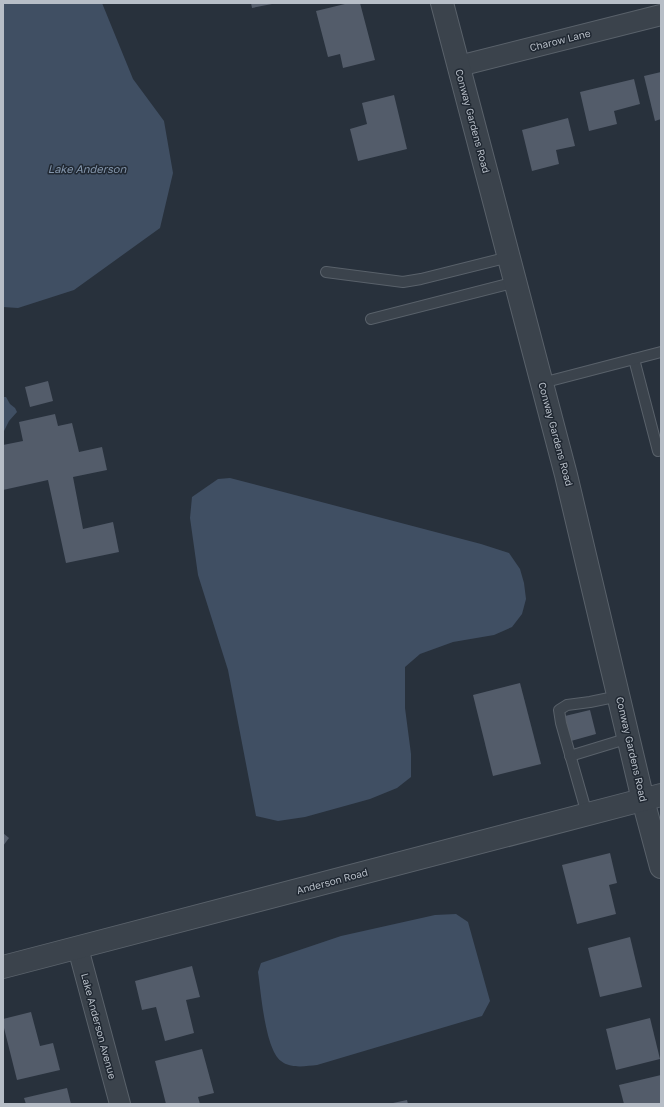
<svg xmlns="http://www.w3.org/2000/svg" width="664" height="1107" viewBox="0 0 664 1107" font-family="'Golos Text',sans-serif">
<rect width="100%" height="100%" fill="#28313c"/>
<g fill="#404f63">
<polygon points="3,3 102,3 133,79 164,121 173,173 160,228 74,290 18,308 3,307"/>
<polygon points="3,397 6,397 10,404 15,408 17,412 9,421 3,433"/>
<polygon points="230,478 481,544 509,553 520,569 524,583 526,599 522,614 512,627 494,635 453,642 420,654 405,667 405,708 411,754 411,777 397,788 370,799 305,817 278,821 256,816 228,670 198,575 190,518 192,497 218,479"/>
<path d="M456,914L468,922L490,1001L482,1016L317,1065C306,1066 291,1069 281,1061C265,1049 261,992 258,972L261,963L341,936L435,915Z"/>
</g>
<g fill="#535c6a">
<polygon points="251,3 272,3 272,4 252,8"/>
<polygon points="349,3 360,3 375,60 343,68 340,54 328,57 316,11"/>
<polygon points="661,72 661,119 655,121 644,76"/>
<polygon points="634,79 640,104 614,111 617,124 589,131 580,92"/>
<polygon points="394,95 407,149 358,161 350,129 367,124 362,103"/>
<polygon points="568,118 575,146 556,150 559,164 532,171 522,130"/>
<polygon points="48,381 53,401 30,407 25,387"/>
<polygon points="55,414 58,426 72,423 79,452 102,447 107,470 73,477 83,529 113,522 119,552 66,563 48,480 3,490 3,445 23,441 19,422"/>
<polygon points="520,683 541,764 493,776 473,695"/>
<polygon points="590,710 596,734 571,741 565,716"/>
<polygon points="3,833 9,838 3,846"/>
<polygon points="610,853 617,883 609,885 616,914 577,924 562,865"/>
<polygon points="630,937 642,987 600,997 588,948"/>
<polygon points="192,966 200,997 186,1000 194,1033 165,1041 156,1007 142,1010 135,981"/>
<polygon points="31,1012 40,1046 53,1043 60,1070 17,1080 3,1024 3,1019"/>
<polygon points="650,1018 660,1059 616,1070 606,1029"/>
<polygon points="202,1049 214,1093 198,1097 200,1104 166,1104 155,1061"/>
<polygon points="661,1075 661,1104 624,1104 619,1085"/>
<polygon points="67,1088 71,1104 26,1104 24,1098"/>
<polygon points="407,1100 408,1104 393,1104 393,1103"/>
</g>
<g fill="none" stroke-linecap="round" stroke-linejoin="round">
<g stroke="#59616a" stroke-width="12">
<g id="service">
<polyline points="326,272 403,282 421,279 509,257"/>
<polyline points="371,319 516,282"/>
<polyline points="634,359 658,451 661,450"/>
<polyline points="542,383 661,352"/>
<polyline points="570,756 629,738"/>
<polyline points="587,814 561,723 559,710 567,705 590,702 619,696"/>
</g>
</g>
<g stroke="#59616a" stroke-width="22">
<g id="minor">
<polyline points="459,66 661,15"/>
<polyline points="78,948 120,1104"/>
</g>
</g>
<g stroke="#59616a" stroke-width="24">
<g id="tertiary">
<polyline points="442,3 566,475 643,800 661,867"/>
<polyline points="3,967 661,795"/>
</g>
</g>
<use href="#service" stroke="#3b434c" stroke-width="10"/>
<use href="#minor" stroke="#3b434c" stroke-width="20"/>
<use href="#tertiary" stroke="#3b434c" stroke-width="22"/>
</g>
<g text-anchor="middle" stroke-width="3" stroke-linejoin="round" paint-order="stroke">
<g font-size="10" fill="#b7bec7" stroke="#202832">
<text transform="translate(560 40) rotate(-14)" y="4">Charow Lane</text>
<text transform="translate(473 121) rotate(75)" y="4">Conway Gardens Road</text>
<text transform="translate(556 434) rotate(75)" y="4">Conway Gardens Road</text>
<text transform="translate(632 749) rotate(77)" y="4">Conway Gardens Road</text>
<text transform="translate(332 881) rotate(-15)" y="4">Anderson Road</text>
<text transform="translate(99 1026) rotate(75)" y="4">Lake Anderson Avenue</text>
</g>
<g font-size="11" font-style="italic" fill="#8395ab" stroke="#202832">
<text x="87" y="173">Lake Anderson</text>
</g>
</g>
<rect width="664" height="1107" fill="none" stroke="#b7bec7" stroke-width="8"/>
</svg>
